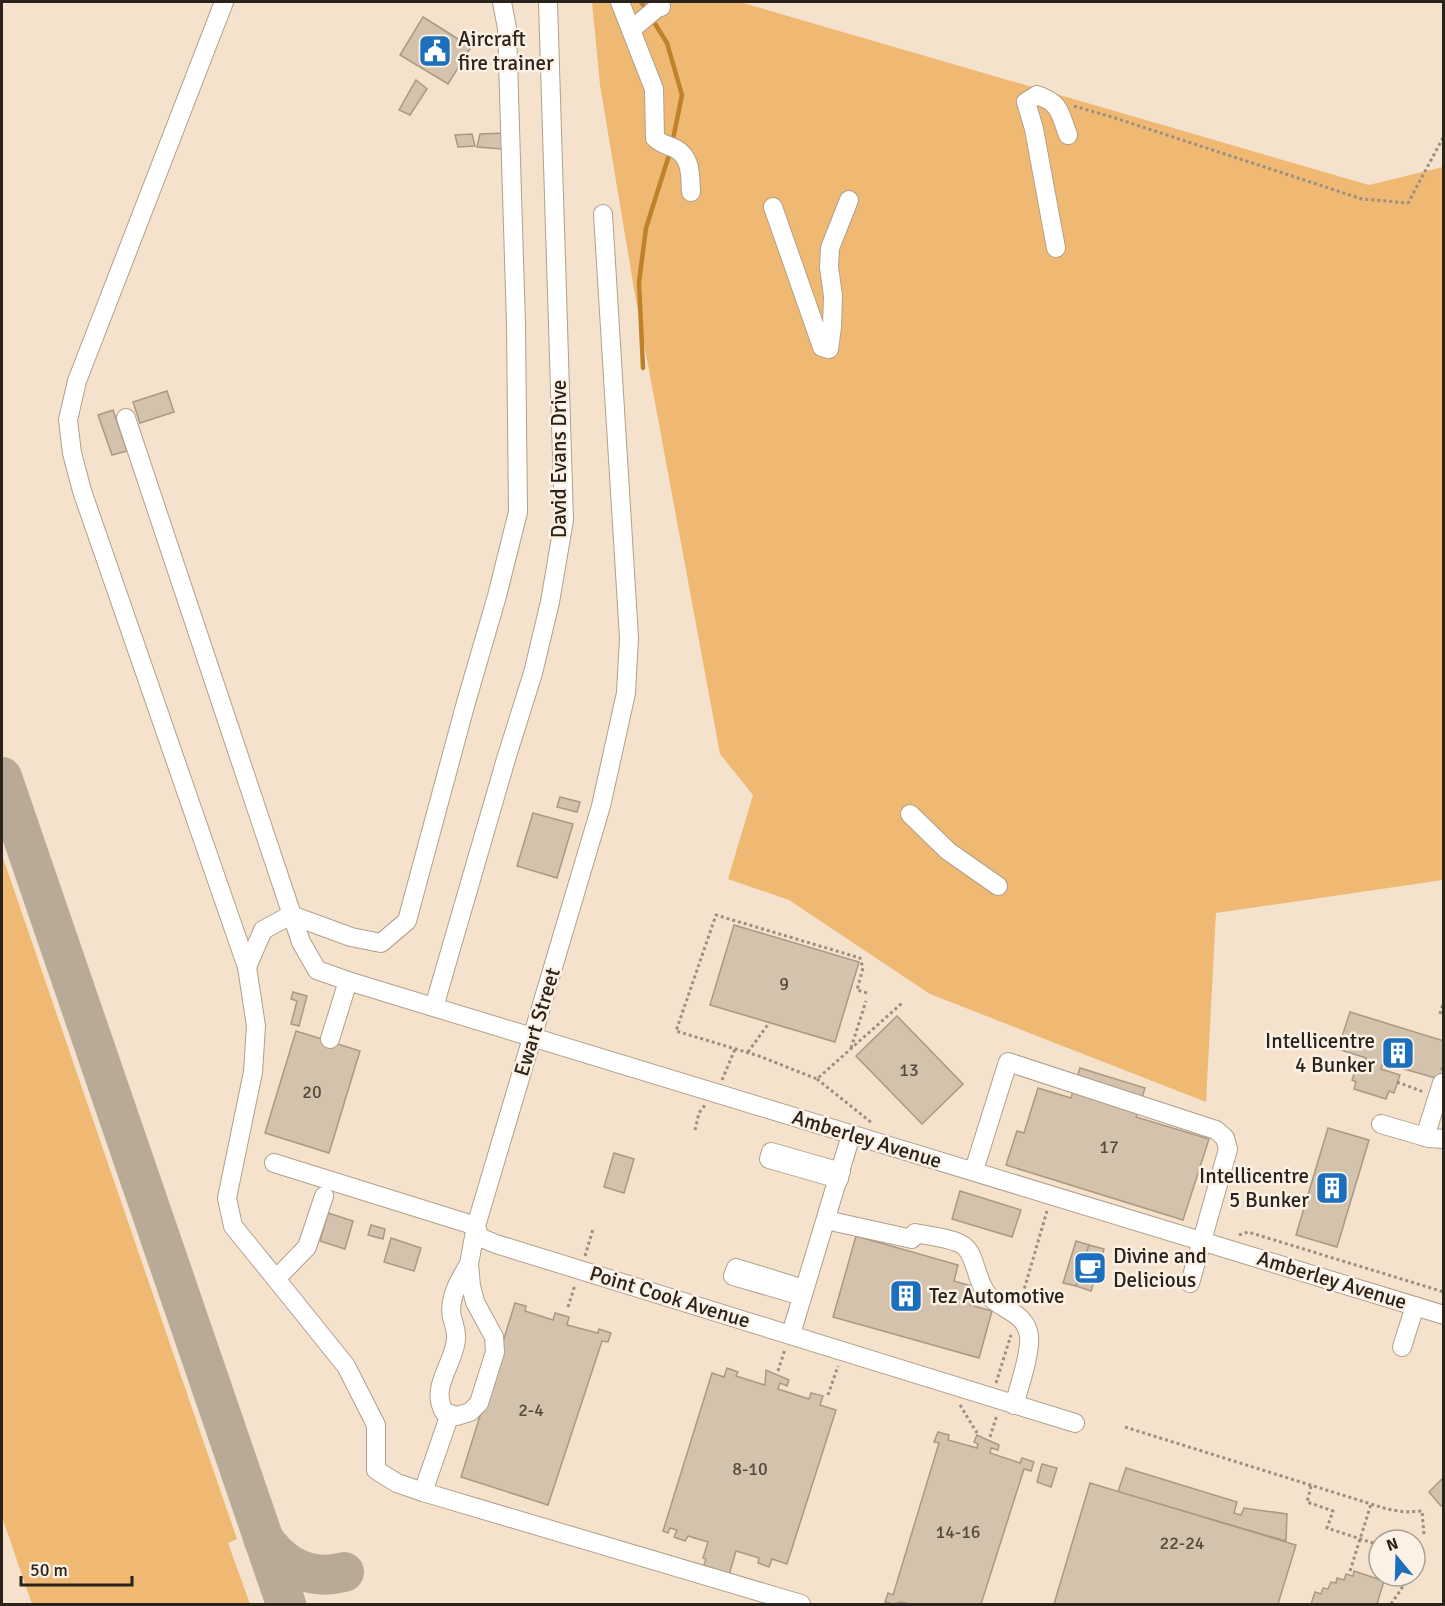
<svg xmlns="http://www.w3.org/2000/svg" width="1445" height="1606" viewBox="0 0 1445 1606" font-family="Signika,sans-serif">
<rect width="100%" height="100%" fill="#f5e2cd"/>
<g fill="#efb974">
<polygon points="592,2 740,2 1369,185 1443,167 1443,880 1216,913 1206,1102 930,994 789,900 728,879 753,795 720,754 634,289 600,85"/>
<polygon points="2,855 237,1539 228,1543 250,1604 32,1604 2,1517"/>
</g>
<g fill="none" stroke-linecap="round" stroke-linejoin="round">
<g stroke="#bf822a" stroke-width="4.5">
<polyline points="641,2 648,12"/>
<polyline points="652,19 667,43 682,95 672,144"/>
<polyline points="643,368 639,282 646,228 670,152"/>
</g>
<g stroke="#b9aa98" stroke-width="40">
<polyline points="2,777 286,1604"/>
<path d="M263,1538C282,1566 310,1581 344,1572"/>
</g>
</g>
<g fill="#d3c2ac" stroke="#aa9984" stroke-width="1.5">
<polygon points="423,17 471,47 448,84 400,55"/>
<polygon points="416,80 427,89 410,115 399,110"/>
<polygon points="504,133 502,149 477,147 480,134"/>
<polygon points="472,134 475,146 458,147 455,135"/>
<polygon points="167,391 174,412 140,423 133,402"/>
<polygon points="113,410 127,451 112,455 98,415"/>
<polygon points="560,797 580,802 577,812 557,807"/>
<polygon points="533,813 573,824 557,878 517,866"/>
<polygon points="734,925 859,962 835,1042 710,1005"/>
<polygon points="293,992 307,996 299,1026 291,1024 297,1001 291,999"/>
<polygon points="1350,1012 1444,1041 1444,1064 1441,1069 1444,1070 1444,1079 1439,1079 1383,1063 1381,1069 1400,1075 1394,1093 1389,1091 1386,1099 1354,1089 1356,1082 1352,1080 1358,1062 1364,1064 1366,1058 1338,1049"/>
<polygon points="897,1016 963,1084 922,1124 856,1056"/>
<polygon points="296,1031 360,1051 329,1153 265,1133"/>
<polygon points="1080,1068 1145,1088 1136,1117 1209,1139 1183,1220 1006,1165 1017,1131 1024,1133 1038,1088 1071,1098"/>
<polygon points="1328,1128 1369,1140 1337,1247 1296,1235"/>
<polygon points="614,1153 634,1159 624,1193 604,1187"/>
<polygon points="960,1191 1021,1210 1012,1237 952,1219"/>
<polygon points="328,1213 353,1221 345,1249 320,1241"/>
<polygon points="371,1225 385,1229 383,1239 368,1235"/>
<polygon points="856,1236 958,1265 954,1281 975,1287 970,1305 992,1311 979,1358 833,1317"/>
<polygon points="391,1238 421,1248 414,1271 384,1262"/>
<polygon points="1076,1241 1089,1245 1076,1286 1063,1283"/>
<polygon points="1089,1245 1104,1249 1091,1291 1076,1286"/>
<polygon points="515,1303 526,1306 525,1311 553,1320 555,1313 569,1317 567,1325 598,1333 599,1329 611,1333 608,1342 602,1341 548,1505 461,1477"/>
<polygon points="727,1368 738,1372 736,1376 765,1385 766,1370 789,1380 787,1386 780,1383 778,1389 809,1399 811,1393 823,1396 820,1405 836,1410 787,1564 772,1559 769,1567 758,1563 759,1558 736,1551 729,1575 704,1565 706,1559 703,1558 708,1542 688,1536 685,1541 674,1537 677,1530 670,1528 668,1533 663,1531 712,1373 724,1377"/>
<polygon points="938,1432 949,1435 948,1440 977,1448 978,1444 974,1442 977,1435 999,1445 998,1450 991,1448 990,1453 1020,1463 1022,1458 1034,1462 1031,1471 1024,1469 981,1604 909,1604 901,1602 893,1604 885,1602 888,1593 893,1595 939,1443 934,1442"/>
<polygon points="1042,1464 1057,1468 1051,1487 1037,1482"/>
<polygon points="1126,1468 1237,1502 1234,1513 1241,1515 1244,1508 1287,1514 1286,1541 1118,1492"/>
<polygon points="1443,1478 1444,1504 1441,1506 1429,1492"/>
<polygon points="1090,1483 1296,1545 1278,1604 1054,1604"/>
<polygon points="1354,1571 1384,1581 1377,1604 1311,1604 1315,1592 1321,1594 1323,1588 1328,1589 1331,1582 1336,1583 1337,1578 1344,1580 1346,1574 1353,1576"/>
</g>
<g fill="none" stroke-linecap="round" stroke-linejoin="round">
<g stroke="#b1a08b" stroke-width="20">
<g id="minor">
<polyline points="224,2 77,381 68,420 72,453 82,491 247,967"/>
<path d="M620,2L654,89L655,138C662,145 669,145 676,149C692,158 690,177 691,192"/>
<polyline points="631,30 657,8 661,7"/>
<polyline points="773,207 822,347 829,349 832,327 833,296 829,267 830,248 849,200"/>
<path d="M1056,248L1034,129L1026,102L1037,95C1061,103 1060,114 1068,135"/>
<polyline points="126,418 301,942 317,970 348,981"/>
<polyline points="910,814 948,851 998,886"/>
<polyline points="434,1007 506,759 533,673 550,602 564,520 548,2"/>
<polyline points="330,1039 348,981 1444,1315"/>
<polyline points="1381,1124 1429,1138 1444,1139"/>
<polyline points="1425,1137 1442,1083"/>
<polyline points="274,1163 476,1226 479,1237 496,1244 1075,1423"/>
<polyline points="974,1170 1008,1062 1216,1130 1225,1138 1228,1149 1190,1283"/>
<polyline points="839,1179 769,1159 771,1152 841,1172"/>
<polyline points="324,1196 307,1247 276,1279 233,1226 227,1198 253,1072 256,1026 247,967 263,930 291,915 351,937 381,943 407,921 465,706 497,596 518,512 516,325 507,28 502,2"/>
<path d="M826,1220L912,1239L915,1233C927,1236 954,1238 964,1246C976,1255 976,1282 988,1295C1002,1311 1026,1312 1029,1336C1031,1352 1019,1388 1014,1405"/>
<path d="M469,1264C460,1279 448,1299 452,1317C454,1326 457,1331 456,1340C453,1366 430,1387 444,1412L457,1416L470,1412L479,1403L495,1352L494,1337L475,1302L471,1286L469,1264L476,1226L601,806L626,693L629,638L603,214"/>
<polyline points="276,1279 346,1366 376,1425 376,1470 397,1483 423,1492 801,1604"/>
<polyline points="802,1296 733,1276 736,1268 804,1289"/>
<polyline points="791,1334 851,1135"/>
<polyline points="1402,1347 1415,1306"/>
<polyline points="423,1492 450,1414"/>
</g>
</g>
<g stroke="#9c8f80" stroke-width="3" stroke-dasharray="3 3" stroke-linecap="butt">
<polyline points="1074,106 1112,117 1362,199 1408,203 1444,136"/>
<polyline points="867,993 857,990 863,968 860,958 716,915 676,1031 759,1056 817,1079 902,1003"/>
<polyline points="1440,1014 1444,1000"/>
<polyline points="851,1048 866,1001"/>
<polyline points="748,1052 769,1023"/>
<polyline points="817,1079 872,1123"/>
<polyline points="722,1080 735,1049"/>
<polyline points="1397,1082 1424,1092"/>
<polyline points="695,1130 699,1113 705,1105"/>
<polyline points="1239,1235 1248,1232 1444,1292"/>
<polyline points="585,1256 593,1229"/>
<polyline points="1021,1300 1047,1211"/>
<polyline points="568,1307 575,1285"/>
<polyline points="778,1371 785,1349"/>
<polyline points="996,1383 1011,1335"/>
<polyline points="828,1395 838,1366"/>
<polyline points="960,1405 977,1433"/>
<polyline points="1125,1427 1387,1509 1405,1512 1422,1511 1424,1535"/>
<polyline points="990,1437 997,1415"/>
<polyline points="1311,1486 1307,1502 1333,1511 1327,1528 1379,1545"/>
<polyline points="1415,1560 1419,1563 1415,1569"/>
<polyline points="1350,1571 1371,1504"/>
<polyline points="1391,1604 1410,1576"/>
</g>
<use href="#minor" stroke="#fff" stroke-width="18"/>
</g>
<defs>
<g id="civic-square" transform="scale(1.725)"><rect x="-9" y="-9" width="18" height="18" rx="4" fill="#1b6fbd" stroke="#fcf1e4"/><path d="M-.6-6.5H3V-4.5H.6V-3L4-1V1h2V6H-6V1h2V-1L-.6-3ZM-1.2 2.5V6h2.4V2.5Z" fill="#fff"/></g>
<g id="building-square" transform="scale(1.725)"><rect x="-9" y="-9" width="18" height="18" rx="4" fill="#1b6fbd" stroke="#fcf1e4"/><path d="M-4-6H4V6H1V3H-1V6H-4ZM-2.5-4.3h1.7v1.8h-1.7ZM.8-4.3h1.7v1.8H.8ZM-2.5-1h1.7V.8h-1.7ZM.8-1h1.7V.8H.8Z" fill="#fff"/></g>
<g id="cafe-square" transform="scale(1.725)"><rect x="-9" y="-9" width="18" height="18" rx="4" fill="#1b6fbd" stroke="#fcf1e4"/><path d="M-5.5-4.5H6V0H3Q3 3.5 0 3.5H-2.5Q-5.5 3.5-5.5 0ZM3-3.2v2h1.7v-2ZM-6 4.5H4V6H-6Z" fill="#fff"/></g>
</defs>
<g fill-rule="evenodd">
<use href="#civic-square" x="435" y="51"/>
<use href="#building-square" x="1398" y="1053"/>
<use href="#building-square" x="1332" y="1188"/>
<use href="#cafe-square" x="1090" y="1268"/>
<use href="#building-square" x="906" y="1296"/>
</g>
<g text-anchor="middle" stroke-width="5" stroke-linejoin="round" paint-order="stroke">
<g font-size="18" fill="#544b3f">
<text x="784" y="990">9</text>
<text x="909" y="1076">13</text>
<text x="312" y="1098">20</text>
<text x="1109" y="1153">17</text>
<text x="531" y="1416">2-4</text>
<text x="750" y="1475">8-10</text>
<text x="958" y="1538">14-16</text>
<text x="1182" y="1549">22-24</text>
</g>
<g font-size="21" fill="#29231b" stroke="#fcf1e4" text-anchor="start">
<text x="458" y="46">Aircraft<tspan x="458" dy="24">fire trainer</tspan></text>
<text x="1375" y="1048" text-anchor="end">Intellicentre<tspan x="1375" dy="24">4 Bunker</tspan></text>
<text x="1309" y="1183" text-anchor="end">Intellicentre<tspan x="1309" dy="24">5 Bunker</tspan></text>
<text x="1113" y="1263">Divine and<tspan x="1113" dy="24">Delicious</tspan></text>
<text x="929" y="1303">Tez Automotive</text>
</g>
<g font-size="21" fill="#29231b" stroke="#fcf1e4">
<text transform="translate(559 459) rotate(-90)" y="7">David Evans Drive</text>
<text transform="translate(537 1022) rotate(-73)" y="7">Ewart Street</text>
<text transform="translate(867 1139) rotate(17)" y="7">Amberley Avenue</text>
<text transform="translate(1332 1280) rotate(17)" y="7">Amberley Avenue</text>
<text transform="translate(670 1297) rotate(17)" y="7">Point Cook Avenue</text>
</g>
</g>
<rect width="1445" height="1606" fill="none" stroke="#29231b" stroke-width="6"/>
<g transform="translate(1397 1558) rotate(341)"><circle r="28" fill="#fcf1e4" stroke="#a89f94" stroke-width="1.5"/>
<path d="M0-4.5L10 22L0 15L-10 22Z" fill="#1b6fbd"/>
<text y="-9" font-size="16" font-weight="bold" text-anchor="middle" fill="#29231b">N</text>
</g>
<path d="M21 1576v9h111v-9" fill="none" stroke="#29231b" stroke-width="3"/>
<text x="30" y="1576" font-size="18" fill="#29231b" stroke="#fcf1e4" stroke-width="4.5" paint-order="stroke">50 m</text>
</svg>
